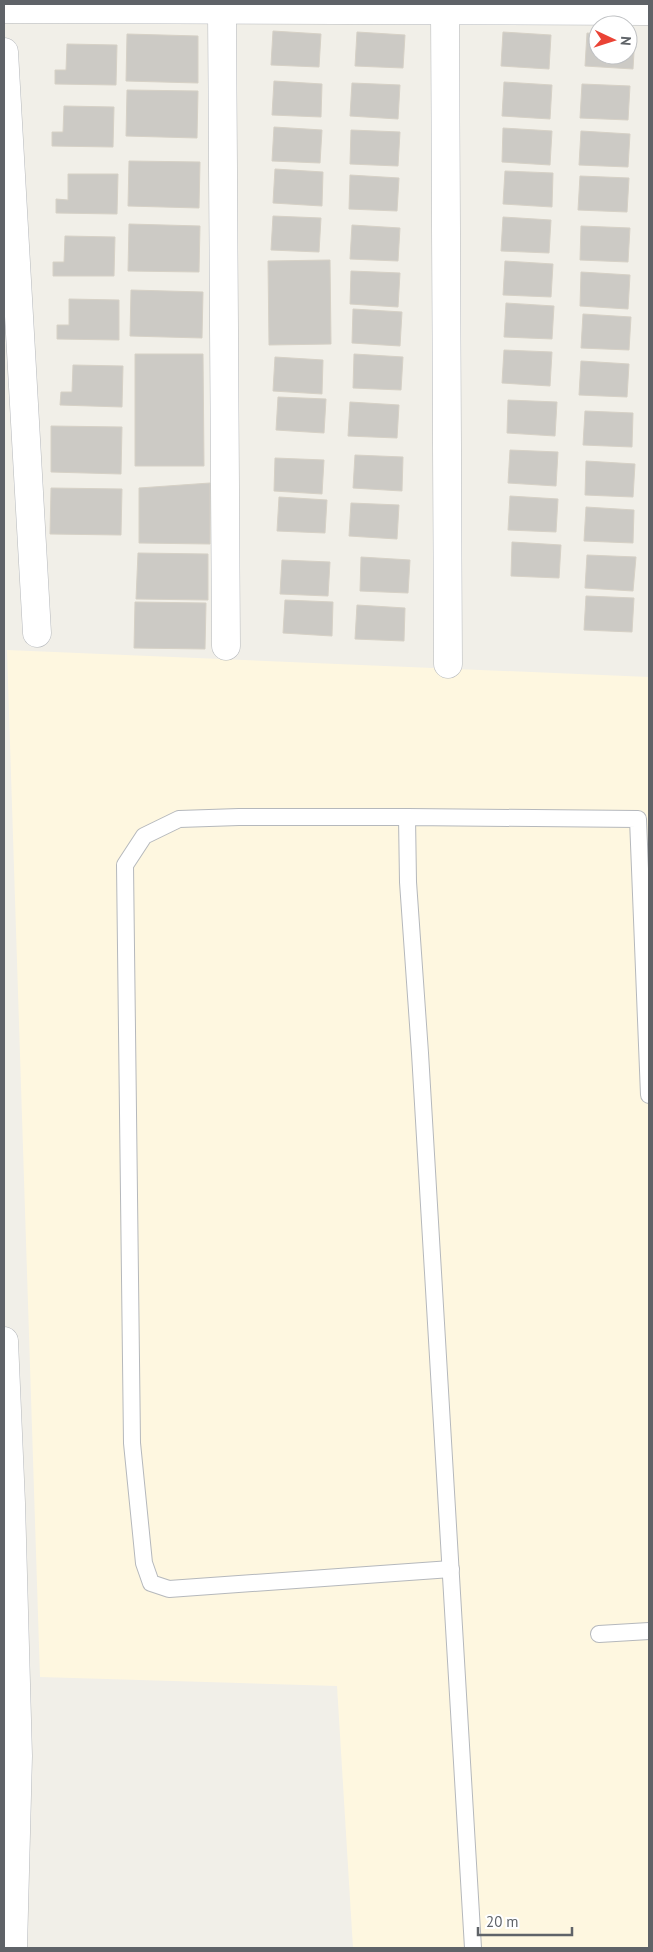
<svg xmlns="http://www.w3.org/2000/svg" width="653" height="1952" viewBox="0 0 653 1952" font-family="'PT Sans',sans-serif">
<rect width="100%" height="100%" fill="#f1efe8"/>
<polygon fill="#fef7e0" points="7,650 649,677 649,1948 353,1948 337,1686 40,1677"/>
<g fill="#cccac5" stroke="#d6d1c6">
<polygon points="273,31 321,34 319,67 271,65"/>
<polygon points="357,32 405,35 403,68 355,66"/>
<polygon points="503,32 551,35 549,69 501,66"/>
<polygon points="587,33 598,34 598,55 628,55 628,35 635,35 633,69 585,66"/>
<polygon points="127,34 198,36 198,83 126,81"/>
<polygon points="67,44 117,45 116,85 55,84 55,70 66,70"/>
<polygon points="274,81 322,84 321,117 272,115"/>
<polygon points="504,82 552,85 550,119 502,116"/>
<polygon points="352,83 400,85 398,119 350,116"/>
<polygon points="582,84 630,86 628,120 580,118"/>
<polygon points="127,90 198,91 197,138 126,136"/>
<polygon points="64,106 114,107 113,147 52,146 52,132 63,132"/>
<polygon points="274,127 322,130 320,163 272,161"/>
<polygon points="503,128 552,131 550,165 502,162"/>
<polygon points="351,130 400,132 398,166 350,164"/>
<polygon points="581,131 630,134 628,167 579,165"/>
<polygon points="129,161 200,162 199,208 128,206"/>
<polygon points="275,169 323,172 322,206 273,203"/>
<polygon points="505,171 553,173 552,207 503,204"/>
<polygon points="68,174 118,174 117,214 56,213 56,199 68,200"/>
<polygon points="350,175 399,178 397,211 349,209"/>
<polygon points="580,176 629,178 627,212 578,210"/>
<polygon points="273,216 321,218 319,252 271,250"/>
<polygon points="503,217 551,220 549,253 501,251"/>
<polygon points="129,224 200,226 199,272 128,271"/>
<polygon points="352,225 400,228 398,261 350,259"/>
<polygon points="581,226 630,228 628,262 580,260"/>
<polygon points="65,236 115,237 114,276 53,276 53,262 64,262"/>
<polygon points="330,260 331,344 269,345 268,261"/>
<polygon points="505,261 553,264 551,297 503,295"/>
<polygon points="351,271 400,273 398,307 350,304"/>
<polygon points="581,272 630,275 628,309 580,306"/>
<polygon points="131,290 203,292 202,338 130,336"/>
<polygon points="69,299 119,300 119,340 57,339 57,325 69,325"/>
<polygon points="506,303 554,306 552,339 504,337"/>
<polygon points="353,309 402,312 400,346 352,343"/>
<polygon points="583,314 631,317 629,350 581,348"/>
<polygon points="504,350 552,352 550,386 502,383"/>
<polygon points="135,354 203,354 204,466 135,466"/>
<polygon points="354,354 403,357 401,390 353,388"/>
<polygon points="275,357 323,360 322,394 273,391"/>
<polygon points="581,361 629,364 627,397 579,395"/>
<polygon points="73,365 123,366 122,407 60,405 61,392 72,392"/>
<polygon points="278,397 326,399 324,433 276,430"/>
<polygon points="508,400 557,402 555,436 507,433"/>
<polygon points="350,402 399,405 397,438 348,436"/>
<polygon points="585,411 633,413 632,447 583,445"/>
<polygon points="51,426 122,427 121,474 51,472"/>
<polygon points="510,450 558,452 556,486 508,483"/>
<polygon points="355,455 403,457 402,491 353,488"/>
<polygon points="275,458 324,460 322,494 274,491"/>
<polygon points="586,461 635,464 633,497 585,495"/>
<polygon points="210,483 210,544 139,543 139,488"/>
<polygon points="51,488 122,489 121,535 50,534"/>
<polygon points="510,496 558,499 556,532 508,530"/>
<polygon points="279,497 327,500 325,533 277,531"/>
<polygon points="351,503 399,505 397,539 349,536"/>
<polygon points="586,507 634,510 633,543 584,541"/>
<polygon points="512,542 561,545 559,578 511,576"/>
<polygon points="138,553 208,554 208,600 136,599"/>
<polygon points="587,555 636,557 633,591 585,588"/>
<polygon points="361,557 410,560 408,593 360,591"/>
<polygon points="282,560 330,562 328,596 280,594"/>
<polygon points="586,596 634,598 632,632 584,630"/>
<polygon points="285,600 333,602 332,636 283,633"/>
<polygon points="135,602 206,603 205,649 134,648"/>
<polygon points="357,605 405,608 404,641 355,639"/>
</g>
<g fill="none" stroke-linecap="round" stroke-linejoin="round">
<g stroke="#b5b8bc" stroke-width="18">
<g id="service">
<polyline points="407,817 239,817 179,819 144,836 125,865 132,1443 144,1563 151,1583 169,1589 451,1569"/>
<polyline points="599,1634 649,1631"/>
<polyline points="473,1948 420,1053 408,882 407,817 638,819 649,1095"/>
</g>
</g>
<g stroke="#b5b8bc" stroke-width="29">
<g id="minor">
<polyline points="225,4 222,10 226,646"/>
<polyline points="448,4 445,10 448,664"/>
<polyline points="4,9 649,11"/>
<polyline points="4,52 37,633"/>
<polyline points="4,1341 11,1503 18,1756 13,1948"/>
</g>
</g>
<use href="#service" stroke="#fff" stroke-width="16"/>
<use href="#minor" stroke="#fff" stroke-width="28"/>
</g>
<rect width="653" height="1952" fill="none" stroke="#5f6368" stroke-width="10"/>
<g transform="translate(613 40) rotate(94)"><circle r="24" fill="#ffffff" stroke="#bfc1c3"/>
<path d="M0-4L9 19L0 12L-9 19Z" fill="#ea4335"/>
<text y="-8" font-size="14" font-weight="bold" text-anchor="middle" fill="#5f6368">N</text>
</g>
<path d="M478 1927v8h94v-8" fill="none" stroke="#5f6368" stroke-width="2.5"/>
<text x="486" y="1927" font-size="15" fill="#5f6368" stroke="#ffffff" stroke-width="4" paint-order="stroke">20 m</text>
</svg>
